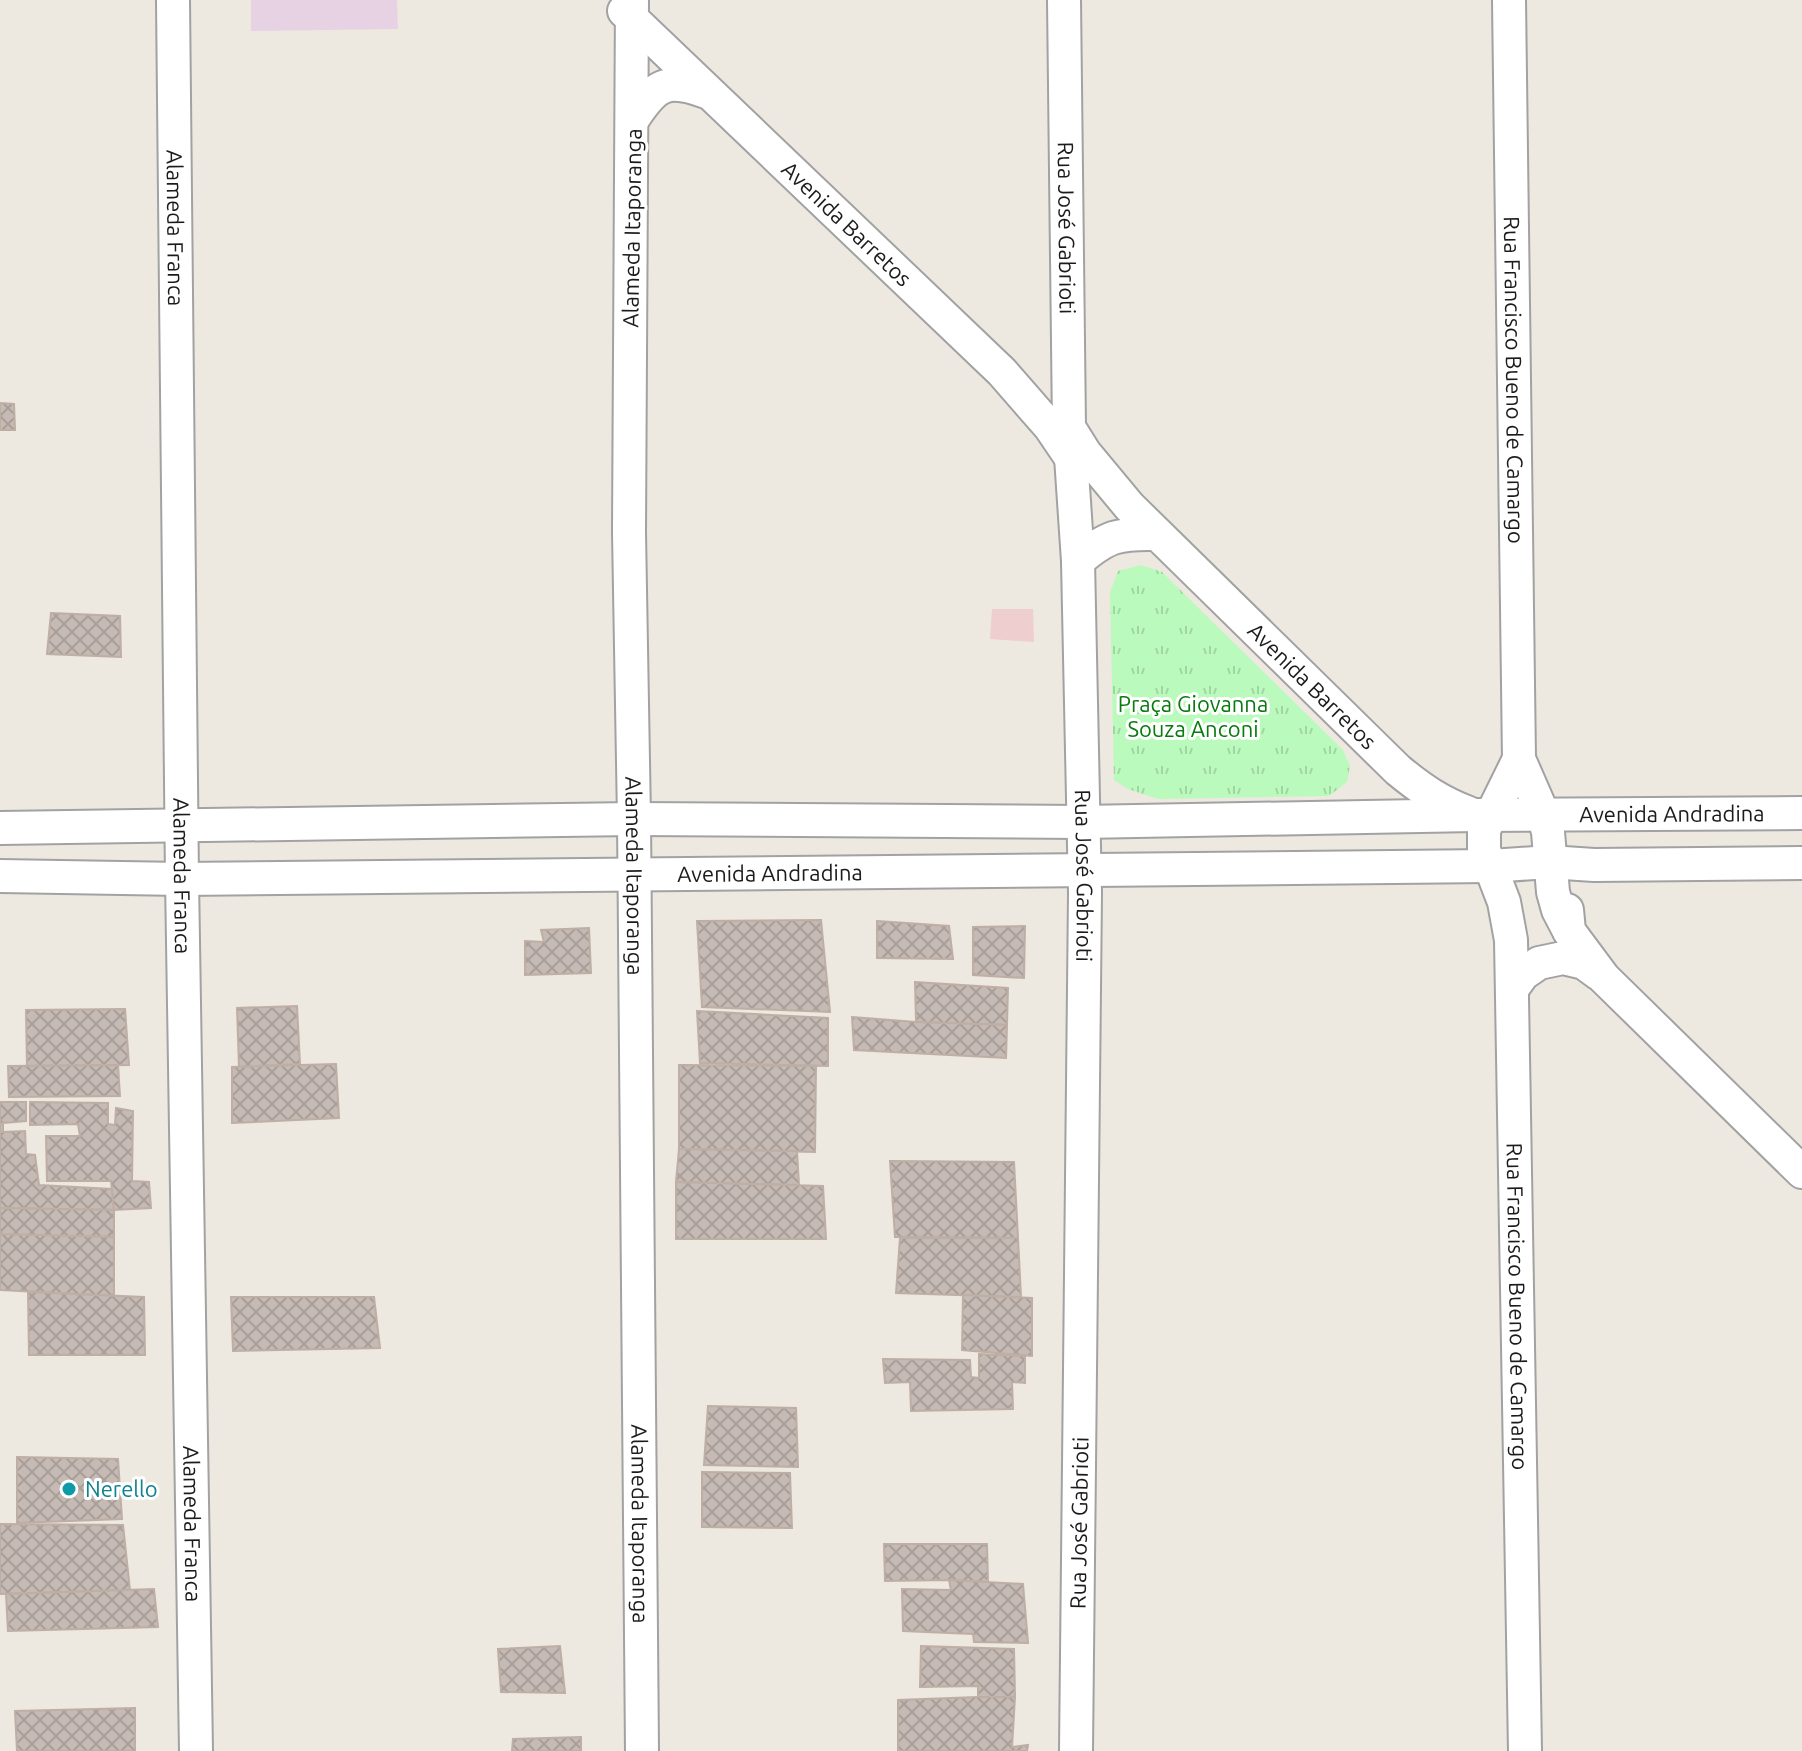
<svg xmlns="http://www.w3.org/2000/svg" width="1802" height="1751" viewBox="0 0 1802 1751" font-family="Ubuntu,sans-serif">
<defs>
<pattern id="park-tufts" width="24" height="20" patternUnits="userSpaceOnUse" patternTransform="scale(2)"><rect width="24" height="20" fill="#bbfabd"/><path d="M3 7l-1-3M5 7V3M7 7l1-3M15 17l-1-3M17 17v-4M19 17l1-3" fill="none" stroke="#a0d6a2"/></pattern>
<pattern id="building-cross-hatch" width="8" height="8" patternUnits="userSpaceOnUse" patternTransform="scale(2)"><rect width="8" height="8" fill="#c5bab4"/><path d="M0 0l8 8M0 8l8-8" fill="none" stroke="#a99f9a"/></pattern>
</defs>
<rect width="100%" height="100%" fill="#ede8e0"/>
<polygon fill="#efcecf" points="992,609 1033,609 1034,642 990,639"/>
<polygon fill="#e7d2e4" points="251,0 397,0 398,29 251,31"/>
<polygon fill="url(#park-tufts)" points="1141,565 1162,572 1343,750 1350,766 1347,782 1329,796 1158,799 1128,789 1114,780 1110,592 1118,571"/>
<g fill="url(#building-cross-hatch)" stroke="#bfaea3" stroke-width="2">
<polygon points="0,403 14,404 15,430 0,430"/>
<polygon points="51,613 120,616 121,657 47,654"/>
<polygon points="821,920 830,1012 702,1007 697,921"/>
<polygon points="877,921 949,926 953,959 877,958"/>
<polygon points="1025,926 1024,978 973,975 973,927"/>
<polygon points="589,928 591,973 525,975 525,941 544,942 541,930"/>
<polygon points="915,982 1008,988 1007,1025 916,1022"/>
<polygon points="297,1006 300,1064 239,1067 237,1008"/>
<polygon points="125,1009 129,1065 27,1067 26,1010"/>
<polygon points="697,1011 828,1018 828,1066 700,1063"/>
<polygon points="852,1017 916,1022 1007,1025 1006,1058 854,1050"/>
<polygon points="336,1064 339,1118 232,1123 232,1067"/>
<polygon points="118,1065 120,1096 9,1097 8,1066"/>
<polygon points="679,1065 816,1066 815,1152 679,1149"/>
<polygon points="0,1102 26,1102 26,1121 3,1123 3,1132 25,1131 26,1154 35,1155 39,1185 112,1189 114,1210 0,1208"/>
<polygon points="30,1102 108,1103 108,1124 115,1125 116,1108 133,1111 132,1181 149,1182 151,1208 114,1210 111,1181 47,1181 46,1136 80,1136 78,1124 30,1125"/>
<polygon points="679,1149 797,1151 799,1185 676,1182"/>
<polygon points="890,1161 1014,1162 1018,1238 895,1237"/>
<polygon points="676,1182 823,1186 826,1239 676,1239"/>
<polygon points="0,1208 114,1210 114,1237 0,1235"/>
<polygon points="0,1234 114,1237 114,1296 0,1290"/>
<polygon points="900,1238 1018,1238 1021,1297 896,1293"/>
<polygon points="28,1292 144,1297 145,1355 29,1355"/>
<polygon points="963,1295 1032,1298 1032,1356 962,1350"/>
<polygon points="231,1297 374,1297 380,1348 233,1351"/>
<polygon points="979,1354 1025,1356 1025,1383 1012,1382 1013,1409 911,1411 910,1382 885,1383 883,1359 970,1360 971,1377 979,1378"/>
<polygon points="708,1406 796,1408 798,1467 704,1465"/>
<polygon points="17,1457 118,1459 122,1519 17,1523"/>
<polygon points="702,1472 790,1473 792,1528 702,1527"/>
<polygon points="0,1524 123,1525 130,1590 0,1594"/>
<polygon points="884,1544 987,1544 988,1582 951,1580 885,1581"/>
<polygon points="949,1580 1023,1584 1028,1643 974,1642 973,1634 903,1631 902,1589 951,1590"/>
<polygon points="154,1589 158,1627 8,1631 6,1594"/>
<polygon points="560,1646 565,1693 501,1692 498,1649"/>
<polygon points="921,1646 1014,1649 1015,1697 978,1697 978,1686 920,1687"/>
<polygon points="978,1697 1015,1697 1012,1747 1028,1745 1027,1751 898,1751 898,1700"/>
<polygon points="135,1708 135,1751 17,1751 15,1711"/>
<polygon points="581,1737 581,1751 512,1751 513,1739"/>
</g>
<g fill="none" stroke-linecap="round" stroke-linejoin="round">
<g stroke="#a2a2a2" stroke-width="36">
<g id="street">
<path id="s1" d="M173,0L182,879L196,1751"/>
<path id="s2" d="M632,0L629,532L634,819L642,1751"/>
<path id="s3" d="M1064,0L1069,427L1078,561L1085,893L1076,1751"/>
<path id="s4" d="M1509,0L1519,759L1543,814L1548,832L1553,892L1558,910L1569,931"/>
<path id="s5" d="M624,11L1002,372L1050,427L1071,458"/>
<path d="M633,119C655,85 666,77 706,92"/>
<path id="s6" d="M1070,429L1085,453L1129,506L1398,770C1421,789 1440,802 1469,813"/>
<path d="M1078,561C1107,536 1118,533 1157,534"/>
<path id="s7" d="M1519,759L1484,830V850L1504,902L1511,940L1525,1751"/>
<path id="s8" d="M0,828L634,819L1082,822L1475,815L1802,813"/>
<path id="s9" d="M0,876L182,879L1491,866L1549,862L1594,865L1802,863"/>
<polyline points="1567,910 1569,931 1604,978 1802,1172"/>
<polyline points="1512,989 1523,974 1539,963 1563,958 1584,963 1599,974"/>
</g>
</g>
<use href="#street" stroke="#fff" stroke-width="32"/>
</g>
<circle fill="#0f9aa8" stroke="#fff" stroke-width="3" cx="69" cy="1489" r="8"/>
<g text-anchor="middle" stroke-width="6" stroke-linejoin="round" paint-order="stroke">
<g font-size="22" fill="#1b1b1b" stroke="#fff">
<text dy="8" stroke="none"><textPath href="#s5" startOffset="308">Avenida Barretos</textPath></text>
<text dy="8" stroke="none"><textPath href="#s1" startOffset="228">Alameda Franca</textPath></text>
<text transform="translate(632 228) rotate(-89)" y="8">Alameda Itaporanga</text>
<text dy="8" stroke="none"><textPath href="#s3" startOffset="228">Rua José Gabrioti</textPath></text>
<text dy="8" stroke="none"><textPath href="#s4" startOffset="380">Rua Francisco Bueno de Camargo</textPath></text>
<text dy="8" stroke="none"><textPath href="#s6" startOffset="354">Avenida Barretos</textPath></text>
<text dy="8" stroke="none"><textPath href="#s8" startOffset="1672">Avenida Andradina</textPath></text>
<text dy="8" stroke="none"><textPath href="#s9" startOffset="770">Avenida Andradina</textPath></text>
<text dy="8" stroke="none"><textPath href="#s2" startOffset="876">Alameda Itaporanga</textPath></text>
<text dy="8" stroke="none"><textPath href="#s3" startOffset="876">Rua José Gabrioti</textPath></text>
<text dy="8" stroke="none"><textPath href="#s1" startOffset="876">Alameda Franca</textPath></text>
<text dy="8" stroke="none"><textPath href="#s7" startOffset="560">Rua Francisco Bueno de Camargo</textPath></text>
<text dy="8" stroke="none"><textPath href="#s1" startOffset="1524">Alameda Franca</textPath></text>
<text dy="8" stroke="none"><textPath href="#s2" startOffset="1524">Alameda Itaporanga</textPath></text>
<text transform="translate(1079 1523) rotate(-89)" y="8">Rua José Gabrioti</text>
</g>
<g font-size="22" fill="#097a0e" stroke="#fff">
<text x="1193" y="712">Praça Giovanna<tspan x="1193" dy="25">Souza Anconi</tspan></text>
</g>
<g font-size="22" fill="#0d838f" stroke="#fff" text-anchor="start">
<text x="85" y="1497">Nerello</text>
</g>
</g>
</svg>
